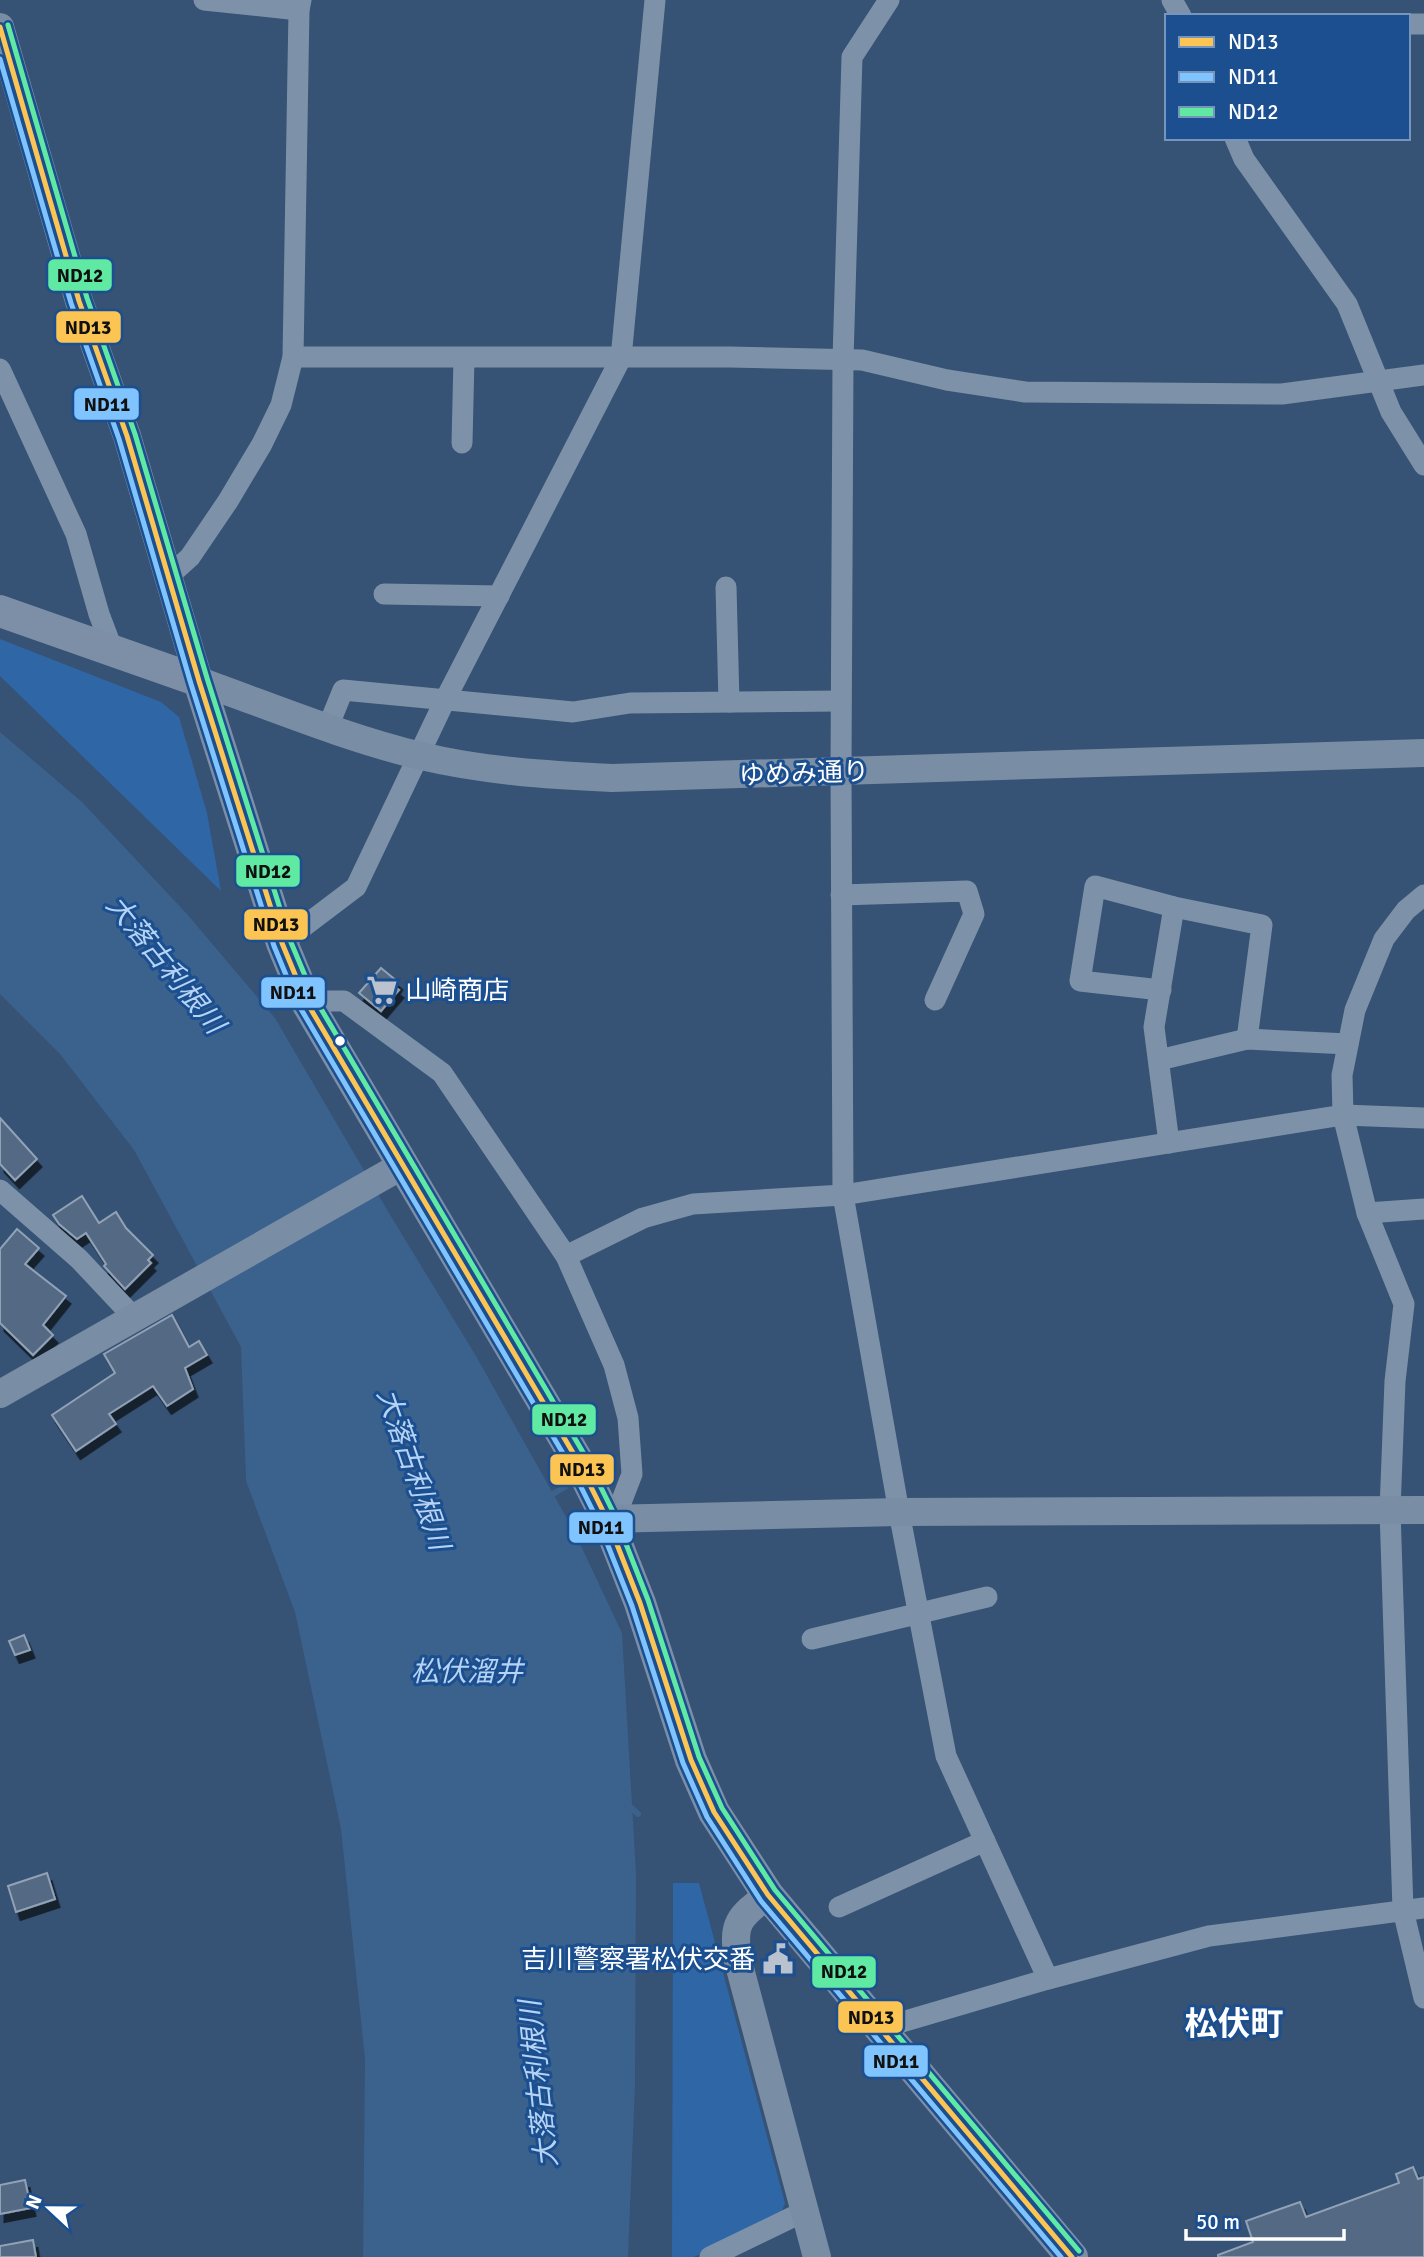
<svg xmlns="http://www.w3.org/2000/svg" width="1424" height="2257" viewBox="0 0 1424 2257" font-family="Signika,'Noto Sans JP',sans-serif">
<defs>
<filter id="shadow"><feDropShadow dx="4.5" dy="8" stdDeviation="0" flood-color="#0009"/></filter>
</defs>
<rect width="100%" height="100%" fill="#365274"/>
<g fill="#2f66a5">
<polygon points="0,639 161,702 179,717 207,813 221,891 0,676"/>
<polygon points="673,1883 699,1883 785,2203 781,2214 694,2257 672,2257"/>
</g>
<polygon fill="#3b618d" points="0,732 82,802 187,914 275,1018 389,1213 476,1356 574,1531 622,1633 636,1873 635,2086 628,2257 363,2257 365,2059 341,1829 295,1612 246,1481 241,1347 134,1150 60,1054 0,994"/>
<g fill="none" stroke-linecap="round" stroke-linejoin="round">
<g stroke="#3b618d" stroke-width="6">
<polyline points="546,1498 565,1487"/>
<polyline points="627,1804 638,1814"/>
</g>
</g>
<g fill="#526984" stroke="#92a2b6" stroke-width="2" filter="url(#shadow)">
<polygon points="381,968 398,982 395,987 399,990 381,1011 359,993"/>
<polygon points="0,1118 37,1159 15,1180 0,1164"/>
<polygon points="82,1196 99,1223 116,1212 126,1228 153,1255 148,1260 151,1263 125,1289 104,1266 106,1264 86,1233 77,1239 59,1224 53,1215"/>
<polygon points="17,1229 39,1248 25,1264 66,1296 43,1325 53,1335 33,1355 0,1323 0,1249"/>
<polygon points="172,1315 189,1347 199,1341 207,1355 185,1368 193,1389 167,1406 153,1386 109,1414 116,1424 76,1451 52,1415 115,1373 104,1354"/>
<polygon points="24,1635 30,1650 15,1655 9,1641"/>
<polygon points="47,1873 55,1899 16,1912 8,1886"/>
<polygon points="1413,2167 1418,2179 1424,2177 1424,2257 1218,2257 1218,2255 1253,2242 1246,2221 1300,2202 1306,2217 1399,2183 1396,2174"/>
<polygon points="25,2180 31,2208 0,2214 0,2185"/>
<polygon points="33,2240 36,2257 0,2257 0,2246"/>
</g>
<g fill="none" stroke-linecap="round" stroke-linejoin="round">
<g stroke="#7d92a8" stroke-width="21">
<polyline points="204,0 299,10"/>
<polyline points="889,0 852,57 843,359 841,771 843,1195 899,1512 946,1756 1048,1979"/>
<polyline points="1172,0 1181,16"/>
<polyline points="1408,24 1424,24"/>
<polyline points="1235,138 1244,159 1347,304 1391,412 1424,465"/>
<polyline points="293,357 729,357 862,360 947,380 1025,392 1282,394 1424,375"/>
<polyline points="0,369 76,534 99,614 113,651"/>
<polyline points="462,443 464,358"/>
<polyline points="168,577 190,557 228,501 262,444 281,405 293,357 299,10 301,0"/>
<polyline points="726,587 729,702"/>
<polyline points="384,594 499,596"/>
<polyline points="328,727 343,690 573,712 630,703 841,701"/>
<polyline points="841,895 967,891 974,914 935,1000"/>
<polyline points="1424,895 1406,910 1384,939 1355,1010 1342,1075 1343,1115 1367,1213 1404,1304 1395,1381 1390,1510 1403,1910 1424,1998"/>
<polyline points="282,943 356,887 445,700 621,358 655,0"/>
<polyline points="1161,990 1080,981 1095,886 1174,907 1262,925 1247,1039"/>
<polyline points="306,1001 344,1001 442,1073 566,1256 614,1365 628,1418 632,1474 622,1500 607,1519"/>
<polyline points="1159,1060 1247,1039 1348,1044"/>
<polyline points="1169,1143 1154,1027 1174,907"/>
<polyline points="0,1190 79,1259 126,1309 132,1319"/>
<polyline points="1367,1213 1424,1209"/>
<polyline points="566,1256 643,1218 693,1204 843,1195 1343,1115 1424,1118"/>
<polyline points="812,1639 987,1597"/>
<polyline points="839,1907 985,1841"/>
<polyline points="878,2029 1048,1979 1209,1936 1424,1908"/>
<polyline points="710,2257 805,2211"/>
</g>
<g stroke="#798da4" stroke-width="28">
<path d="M0,27L79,301L127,436L199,681C272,707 346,738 421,756C484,771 548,775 612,778L1424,753"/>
<polyline points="0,1394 403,1165"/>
<polyline points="607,1519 899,1512 1424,1510"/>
<path d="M768,1895C738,1918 732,1923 738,1961L817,2257"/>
</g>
<polyline stroke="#7d8ea7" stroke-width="32" points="0,611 199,681 282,943 306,1001 579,1463 607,1519 640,1603 691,1760 714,1812 768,1895 1072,2257"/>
<g stroke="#1b4f8f" stroke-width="10">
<polyline id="bus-1" points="0,27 79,301 127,436 199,681 282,943 306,1001 579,1463 607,1519 640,1603 691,1760 714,1812 768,1895 1072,2257"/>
</g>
<g stroke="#1b4f8f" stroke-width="10">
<polyline id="bus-2" points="0,59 71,303 119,439 191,684 274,946 298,1004 571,1467 599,1523 632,1606 683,1763 707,1817 761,1901 1061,2257"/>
</g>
<g stroke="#1b4f8f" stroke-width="10">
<polyline id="bus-3" points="8,25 87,298 135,434 207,678 290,940 314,997 587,1459 615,1516 648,1600 699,1757 722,1808 775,1890 1079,2251"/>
</g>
<use href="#bus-1" stroke="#fcc553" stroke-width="5"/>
<use href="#bus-2" stroke="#80c4ff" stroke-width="5"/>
<use href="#bus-3" stroke="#60e9a3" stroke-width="5"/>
</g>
<defs>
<g id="supermarket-bare" transform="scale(2.415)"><path d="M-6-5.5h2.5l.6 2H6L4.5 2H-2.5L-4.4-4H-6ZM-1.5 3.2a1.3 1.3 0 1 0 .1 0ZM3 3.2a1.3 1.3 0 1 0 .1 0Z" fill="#b9c2ce" stroke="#1b4f8f" stroke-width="2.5" paint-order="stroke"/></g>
<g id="civic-bare" transform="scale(2.415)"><path d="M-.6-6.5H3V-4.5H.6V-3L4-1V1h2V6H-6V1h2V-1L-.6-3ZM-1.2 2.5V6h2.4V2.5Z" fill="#b9c2ce" stroke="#1b4f8f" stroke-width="2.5" paint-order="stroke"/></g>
</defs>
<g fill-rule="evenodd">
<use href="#supermarket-bare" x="382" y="990"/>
<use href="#civic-bare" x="778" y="1959"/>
</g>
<circle fill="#fff" stroke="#1b4f8f" stroke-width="2.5" cx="340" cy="1041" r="6"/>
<g text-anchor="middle" stroke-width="6" stroke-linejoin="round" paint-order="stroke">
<g font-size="26" fill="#fff" stroke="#1b4f8f">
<text transform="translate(804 773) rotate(-2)" y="9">ゆめみ通り</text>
</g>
<g font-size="26" fill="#fff" stroke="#1b4f8f" text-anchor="start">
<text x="405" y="999">山崎商店</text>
<text x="755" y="1968" text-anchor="end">吉川警察署松伏交番</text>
</g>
<g font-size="28" font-style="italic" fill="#b5d3f5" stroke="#1b4f8f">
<text transform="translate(166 964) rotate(51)" y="10">大落古利根川</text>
<text transform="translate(414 1469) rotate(71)" y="10">大落古利根川</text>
<text x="467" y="1681">松伏溜井</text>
<text transform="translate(538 2084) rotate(-96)" y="10">大落古利根川</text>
</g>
<g font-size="33" font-weight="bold" fill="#fff" stroke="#1b4f8f">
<text x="1234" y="2035">松伏町</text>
</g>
</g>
<g stroke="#1b4f8f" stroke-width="2.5">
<rect x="47" y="258" width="66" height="34" rx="7" fill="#60e9a3"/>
<rect x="55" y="310" width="67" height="34" rx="7" fill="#fcc553"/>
<rect x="73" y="387" width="67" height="34" rx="7" fill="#80c4ff"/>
<rect x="235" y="854" width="66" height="34" rx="7" fill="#60e9a3"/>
<rect x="243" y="908" width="66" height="33" rx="7" fill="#fcc553"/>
<rect x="260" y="976" width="66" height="33" rx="7" fill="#80c4ff"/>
<rect x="531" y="1403" width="66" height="33" rx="7" fill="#60e9a3"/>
<rect x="549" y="1453" width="66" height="33" rx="7" fill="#fcc553"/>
<rect x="568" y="1511" width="66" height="33" rx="7" fill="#80c4ff"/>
<rect x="811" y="1955" width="66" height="34" rx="7" fill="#60e9a3"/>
<rect x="837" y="2000" width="67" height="34" rx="7" fill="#fcc553"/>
<rect x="863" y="2044" width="66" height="34" rx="7" fill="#80c4ff"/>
</g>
<g font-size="19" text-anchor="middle" font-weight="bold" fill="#111">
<text x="80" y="282">ND12</text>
<text x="88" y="334">ND13</text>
<text x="107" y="411">ND11</text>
<text x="268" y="878">ND12</text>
<text x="276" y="931">ND13</text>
<text x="293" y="999">ND11</text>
<text x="564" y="1426">ND12</text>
<text x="582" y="1476">ND13</text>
<text x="601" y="1534">ND11</text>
<text x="844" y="1978">ND12</text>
<text x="871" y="2024">ND13</text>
<text x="896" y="2068">ND11</text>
</g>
<rect x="1165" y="14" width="245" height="126" fill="#1b4f8f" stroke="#7695bc" stroke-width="2"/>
<rect x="1179" y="37" width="35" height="10" fill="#fcc553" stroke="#7695bc" stroke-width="2"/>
<text x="1228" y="49" font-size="21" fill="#ffffff">ND13</text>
<rect x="1179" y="72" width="35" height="10" fill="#80c4ff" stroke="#7695bc" stroke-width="2"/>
<text x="1228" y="84" font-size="21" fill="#ffffff">ND11</text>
<rect x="1179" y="107" width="35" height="10" fill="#60e9a3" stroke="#7695bc" stroke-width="2"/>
<text x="1228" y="119" font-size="21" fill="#ffffff">ND12</text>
<g transform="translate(49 2208) rotate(292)" stroke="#1b4f8f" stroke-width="5" paint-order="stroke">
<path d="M0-5L12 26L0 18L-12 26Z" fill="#ffffff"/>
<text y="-10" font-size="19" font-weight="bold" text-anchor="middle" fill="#ffffff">N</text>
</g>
<path d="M1186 2229v10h158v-10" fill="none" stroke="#ffffff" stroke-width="3.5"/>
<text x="1196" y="2229" font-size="21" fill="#ffffff" stroke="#1b4f8f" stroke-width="5" paint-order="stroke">50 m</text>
</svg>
